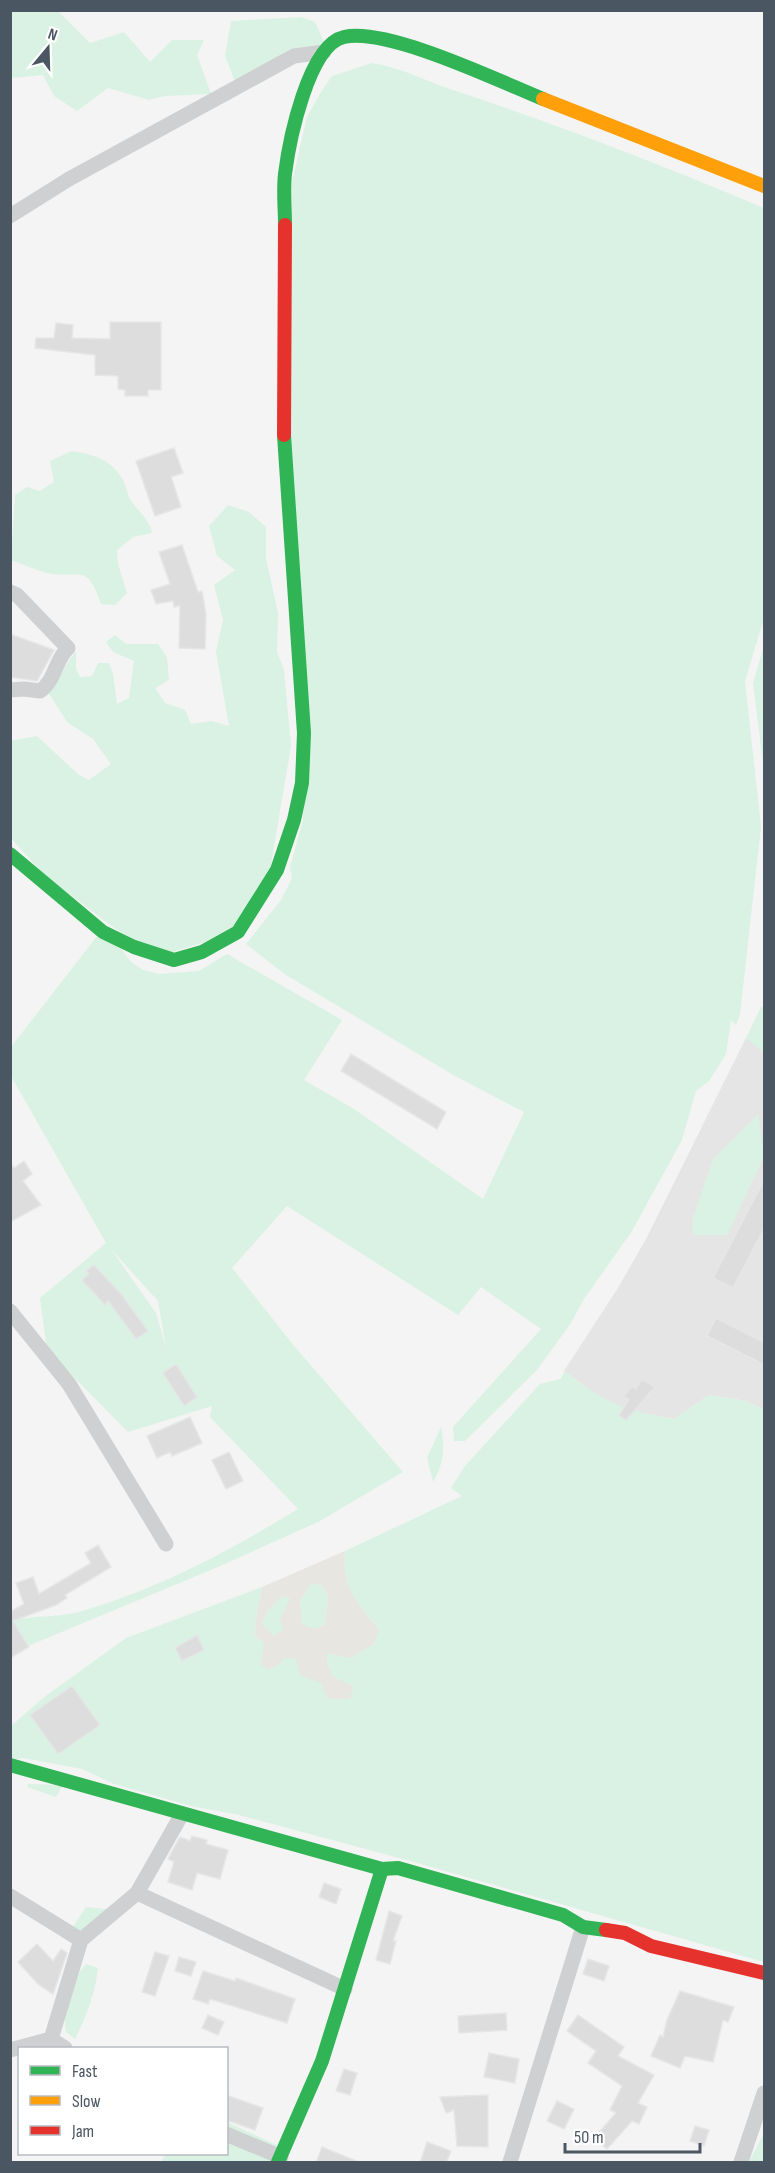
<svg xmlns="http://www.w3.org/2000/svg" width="775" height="2173" viewBox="0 0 775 2173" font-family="'Sofia Sans Condensed',sans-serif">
<rect width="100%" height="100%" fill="#f4f4f4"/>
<polygon fill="#e6e5e6" points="746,1038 764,1044 764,1410 746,1401 709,1395 674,1419 626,1410 598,1396 564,1371 618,1288 646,1239"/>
<g fill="#d9f2e3" fill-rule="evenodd">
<polygon points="11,11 58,11 90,43 124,32 150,62 172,40 204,40 197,55 211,94 165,96 149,100 108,88 77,111 54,96 43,75 11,78"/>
<polygon points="301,17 315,22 325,44 239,92 225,56 231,21"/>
<path d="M372,63C401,67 425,81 453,90C559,125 662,165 764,208V618L745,681L761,827L740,1014L736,1025L731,1020L726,1054L709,1081L696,1091L682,1140L632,1231L584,1299L571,1323L537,1370L465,1441H454L453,1427L541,1329L481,1287L458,1315L287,1206L232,1268L295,1347L403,1472L318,1522L218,1567L28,1646L10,1621C33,1615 57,1618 79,1612C160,1588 226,1553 298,1509L210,1417L212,1406L128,1432L47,1350L40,1298L106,1243L11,1076V1047L105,926L130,961L143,970L159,974L199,971L227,954L342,1020L304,1080L354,1109L483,1199L524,1112L455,1076L286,975L246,944L281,900L292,878L290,867L303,820L284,217L307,117L321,92L332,76ZM111,1249L158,1301L166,1348L156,1313Z"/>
<path d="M72,451C95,455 111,459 123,480C127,487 127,496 132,502C139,512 150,521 152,533L133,537L117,550L118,564L127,593L115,605L101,604C86,561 81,580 47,573C35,570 22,564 11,560L15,495L27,487L40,491L54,482L50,461Z"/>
<polygon points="228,505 249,512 266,527 266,558 278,613 277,652 284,670 291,746 269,876 227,935 163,955 117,930 45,876 11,838 10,741 37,736 79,775 89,780 111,764 93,739 67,722 48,692 76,651 76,668 80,677 92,676 98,663 109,663 113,674 117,704 129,698 134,661 113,652 106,642 115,635 126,644 158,644 167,657 169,680 155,688 165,703 185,710 191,724 211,721 229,726 216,652 223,620 214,585 235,570 217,556 209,526"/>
<polygon points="764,646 764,771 753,683"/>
<polygon points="761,1007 764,1007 764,1053 746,1038"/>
<polygon points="758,1114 764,1157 727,1235 693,1235 692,1221 713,1159"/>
<path d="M564,1371C607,1404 621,1409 674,1419L709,1395L746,1401L764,1410V1962L403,1859L235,1814L195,1807L114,1784L82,1769L23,1758L11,1760V1726L43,1698L126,1638L262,1587L256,1618L255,1637L264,1642V1653L296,1659L333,1677L327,1662V1653L350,1657L374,1644L379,1630C357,1601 342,1590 345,1551L462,1496L451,1488L465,1466L540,1384L561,1379Z"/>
<path d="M441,1427C445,1448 444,1463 433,1482L427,1458Z"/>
<polygon points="311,1583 322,1585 328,1597 325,1624 315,1629 302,1625 300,1601"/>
<polygon points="282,1596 290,1599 283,1630 273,1636 262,1623 269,1609"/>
<polygon points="28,1784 63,1785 56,1797 27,1787"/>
<polygon points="86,1907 115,1910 84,1942 69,1933"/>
<path d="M86,1964L98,1968C95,1995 86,2016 75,2039L66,2032C62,2001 67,1988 86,1964Z"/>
<polygon points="227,2122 279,2146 273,2162 161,2162 165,2154 226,2154"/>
<polygon points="764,2133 764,2162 749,2162"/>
</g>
<path fill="#e7e6e1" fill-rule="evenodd" d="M345,1551C342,1590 357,1601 379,1630L374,1644L350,1658L327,1653V1662L333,1677L353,1686L350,1699H328L321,1683L301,1676L296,1659L283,1658L280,1664L268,1670L261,1664L264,1642L255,1637L256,1618L262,1587ZM311,1583L322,1585L328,1597L325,1624L315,1629L302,1624L300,1602ZM282,1596L290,1599L280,1620L283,1630L273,1636L262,1623L269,1609Z"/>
<g fill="#ddddde" stroke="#e5e6e7" stroke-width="1.5">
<polygon points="110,322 161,322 161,390 148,390 148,396 125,396 125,390 118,389 118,376 95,375 95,355 35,348 36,338 54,338 56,323 73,325 72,338 110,339"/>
<polygon points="174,448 183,473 171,477 181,507 155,516 136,461"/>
<polygon points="182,545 198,592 202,591 206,614 205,649 179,648 180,606 174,607 173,601 156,604 151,590 170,584 159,552"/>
<polygon points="10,634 54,650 37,681 10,677"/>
<polygon points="351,1054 446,1112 437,1129 341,1071"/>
<polygon points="24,1161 32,1174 23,1181 41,1205 10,1222 10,1163 14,1168"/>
<polygon points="765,1178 765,1227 733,1288 713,1278"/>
<polygon points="94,1265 122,1295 148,1331 136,1339 108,1301 105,1305 82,1280 89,1274 86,1271"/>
<polygon points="716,1318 765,1343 765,1365 707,1336"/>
<polygon points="176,1364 197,1397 184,1406 163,1373"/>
<polygon points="642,1379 655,1387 626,1420 619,1415 629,1400 624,1396 632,1386 636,1389"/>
<polygon points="190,1417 202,1443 172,1456 170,1452 157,1458 147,1436"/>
<polygon points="229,1452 243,1481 226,1489 212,1460"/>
<polygon points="98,1545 111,1567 65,1595 67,1598 56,1605 13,1621 29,1647 10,1658 10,1612 24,1604 16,1583 33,1577 39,1594 91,1563 85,1553"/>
<polygon points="197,1635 204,1650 182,1661 175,1648"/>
<polygon points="72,1686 100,1725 58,1754 30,1715"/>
<polygon points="192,1836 207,1840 206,1844 228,1850 220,1879 197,1873 192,1890 168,1882 174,1862 168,1859 171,1853 180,1837 190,1841"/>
<polygon points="324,1883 341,1889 336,1904 319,1897"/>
<polygon points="389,1911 402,1916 393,1941 396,1941 390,1964 376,1960"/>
<polygon points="37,1944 53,1961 61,1949 67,1953 53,1994 39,1985 18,1962"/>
<polygon points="155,1952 169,1956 155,1996 142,1992"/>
<polygon points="179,1957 196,1962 191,1976 175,1971"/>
<polygon points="588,1959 609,1966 604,1981 583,1974"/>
<polygon points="203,1971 235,1981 236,1978 295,1999 287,2023 210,1999 208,2004 193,1999"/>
<polygon points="680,1991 734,2007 728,2022 723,2020 713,2062 685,2056 680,2068 651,2056 660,2035 663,2037 667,2020"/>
<polygon points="506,2013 507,2030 459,2033 458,2016"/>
<polygon points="208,2015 224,2022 218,2035 202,2028"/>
<polygon points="578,2015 624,2047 618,2056 654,2075 638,2103 647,2107 639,2124 632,2121 607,2149 594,2138 616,2113 610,2110 622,2086 588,2063 596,2051 567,2031"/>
<polygon points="489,2053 519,2059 515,2083 484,2077"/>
<polygon points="344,2069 357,2073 350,2095 336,2091"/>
<polygon points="226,2095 263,2108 255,2130 226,2120"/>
<polygon points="488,2095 488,2147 457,2146 454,2110 446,2113 440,2097"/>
<polygon points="557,2101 574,2109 564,2129 547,2121"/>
<polygon points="695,2126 709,2130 704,2146 690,2141"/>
<polygon points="427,2142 451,2151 446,2163 420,2163"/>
<polygon points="322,2147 359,2162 359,2163 316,2163"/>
</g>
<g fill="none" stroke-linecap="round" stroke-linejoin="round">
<g stroke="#ced0d2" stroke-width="15">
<polyline points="10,216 69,179 294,56 324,52"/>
<path d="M10,592L17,595L68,648C55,660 55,681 40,691L24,689L10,690"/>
<polyline points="10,1311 69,1384 166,1544"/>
<polyline points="137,1893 345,1989"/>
<polyline points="10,1896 81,1940"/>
<polyline points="51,2039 81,1940 137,1893 182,1814"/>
<polyline points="10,2050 51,2039 65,2048"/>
<polyline points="226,2134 281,2157"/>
<polyline points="510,2162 583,1927"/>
<polyline points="741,2162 764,2093"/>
</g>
<g stroke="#30b455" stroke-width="14">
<path d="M285,225C285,208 283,191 285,174C289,142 308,45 344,37C387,27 499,81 543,99"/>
<polyline points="10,854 103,932 134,947 174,960 202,952 238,932 277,870 294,820 302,783 304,733 284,435"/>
<polyline points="10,1765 382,1869 398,1868 563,1915 583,1927 606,1930"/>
<polyline points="278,2162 322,2061 382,1869"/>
</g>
<polyline stroke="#ff9f0a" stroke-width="14" points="543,99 764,186"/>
<g stroke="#e5322d" stroke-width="14">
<polyline points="284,435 285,225"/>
<polyline points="606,1930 625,1933 651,1946 764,1973"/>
</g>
</g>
<rect width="775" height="2173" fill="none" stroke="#4a5661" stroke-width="24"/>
<rect x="18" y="2047" width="210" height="108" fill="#ffffff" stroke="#b7bbc0" stroke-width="1.5"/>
<rect x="30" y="2066" width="30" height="9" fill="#30b455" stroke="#b7bbc0" stroke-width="1.5"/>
<text x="72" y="2077" font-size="18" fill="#4a5661">Fast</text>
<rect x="30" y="2096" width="30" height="9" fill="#ff9f0a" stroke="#b7bbc0" stroke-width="1.5"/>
<text x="72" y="2107" font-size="18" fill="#4a5661">Slow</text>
<rect x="30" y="2126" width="30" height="9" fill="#e5322d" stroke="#b7bbc0" stroke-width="1.5"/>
<text x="72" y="2137" font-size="18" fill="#4a5661">Jam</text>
<g transform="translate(48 48) rotate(19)" stroke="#ffffff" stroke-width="4.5" paint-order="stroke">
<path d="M0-4.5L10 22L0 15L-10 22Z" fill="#4a5661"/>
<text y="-9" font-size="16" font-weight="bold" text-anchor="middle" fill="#4a5661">N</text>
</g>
<path d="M565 2143v9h135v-9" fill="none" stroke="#4a5661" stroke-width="3"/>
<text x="574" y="2143" font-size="18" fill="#4a5661" stroke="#ffffff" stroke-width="4.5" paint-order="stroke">50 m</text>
</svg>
